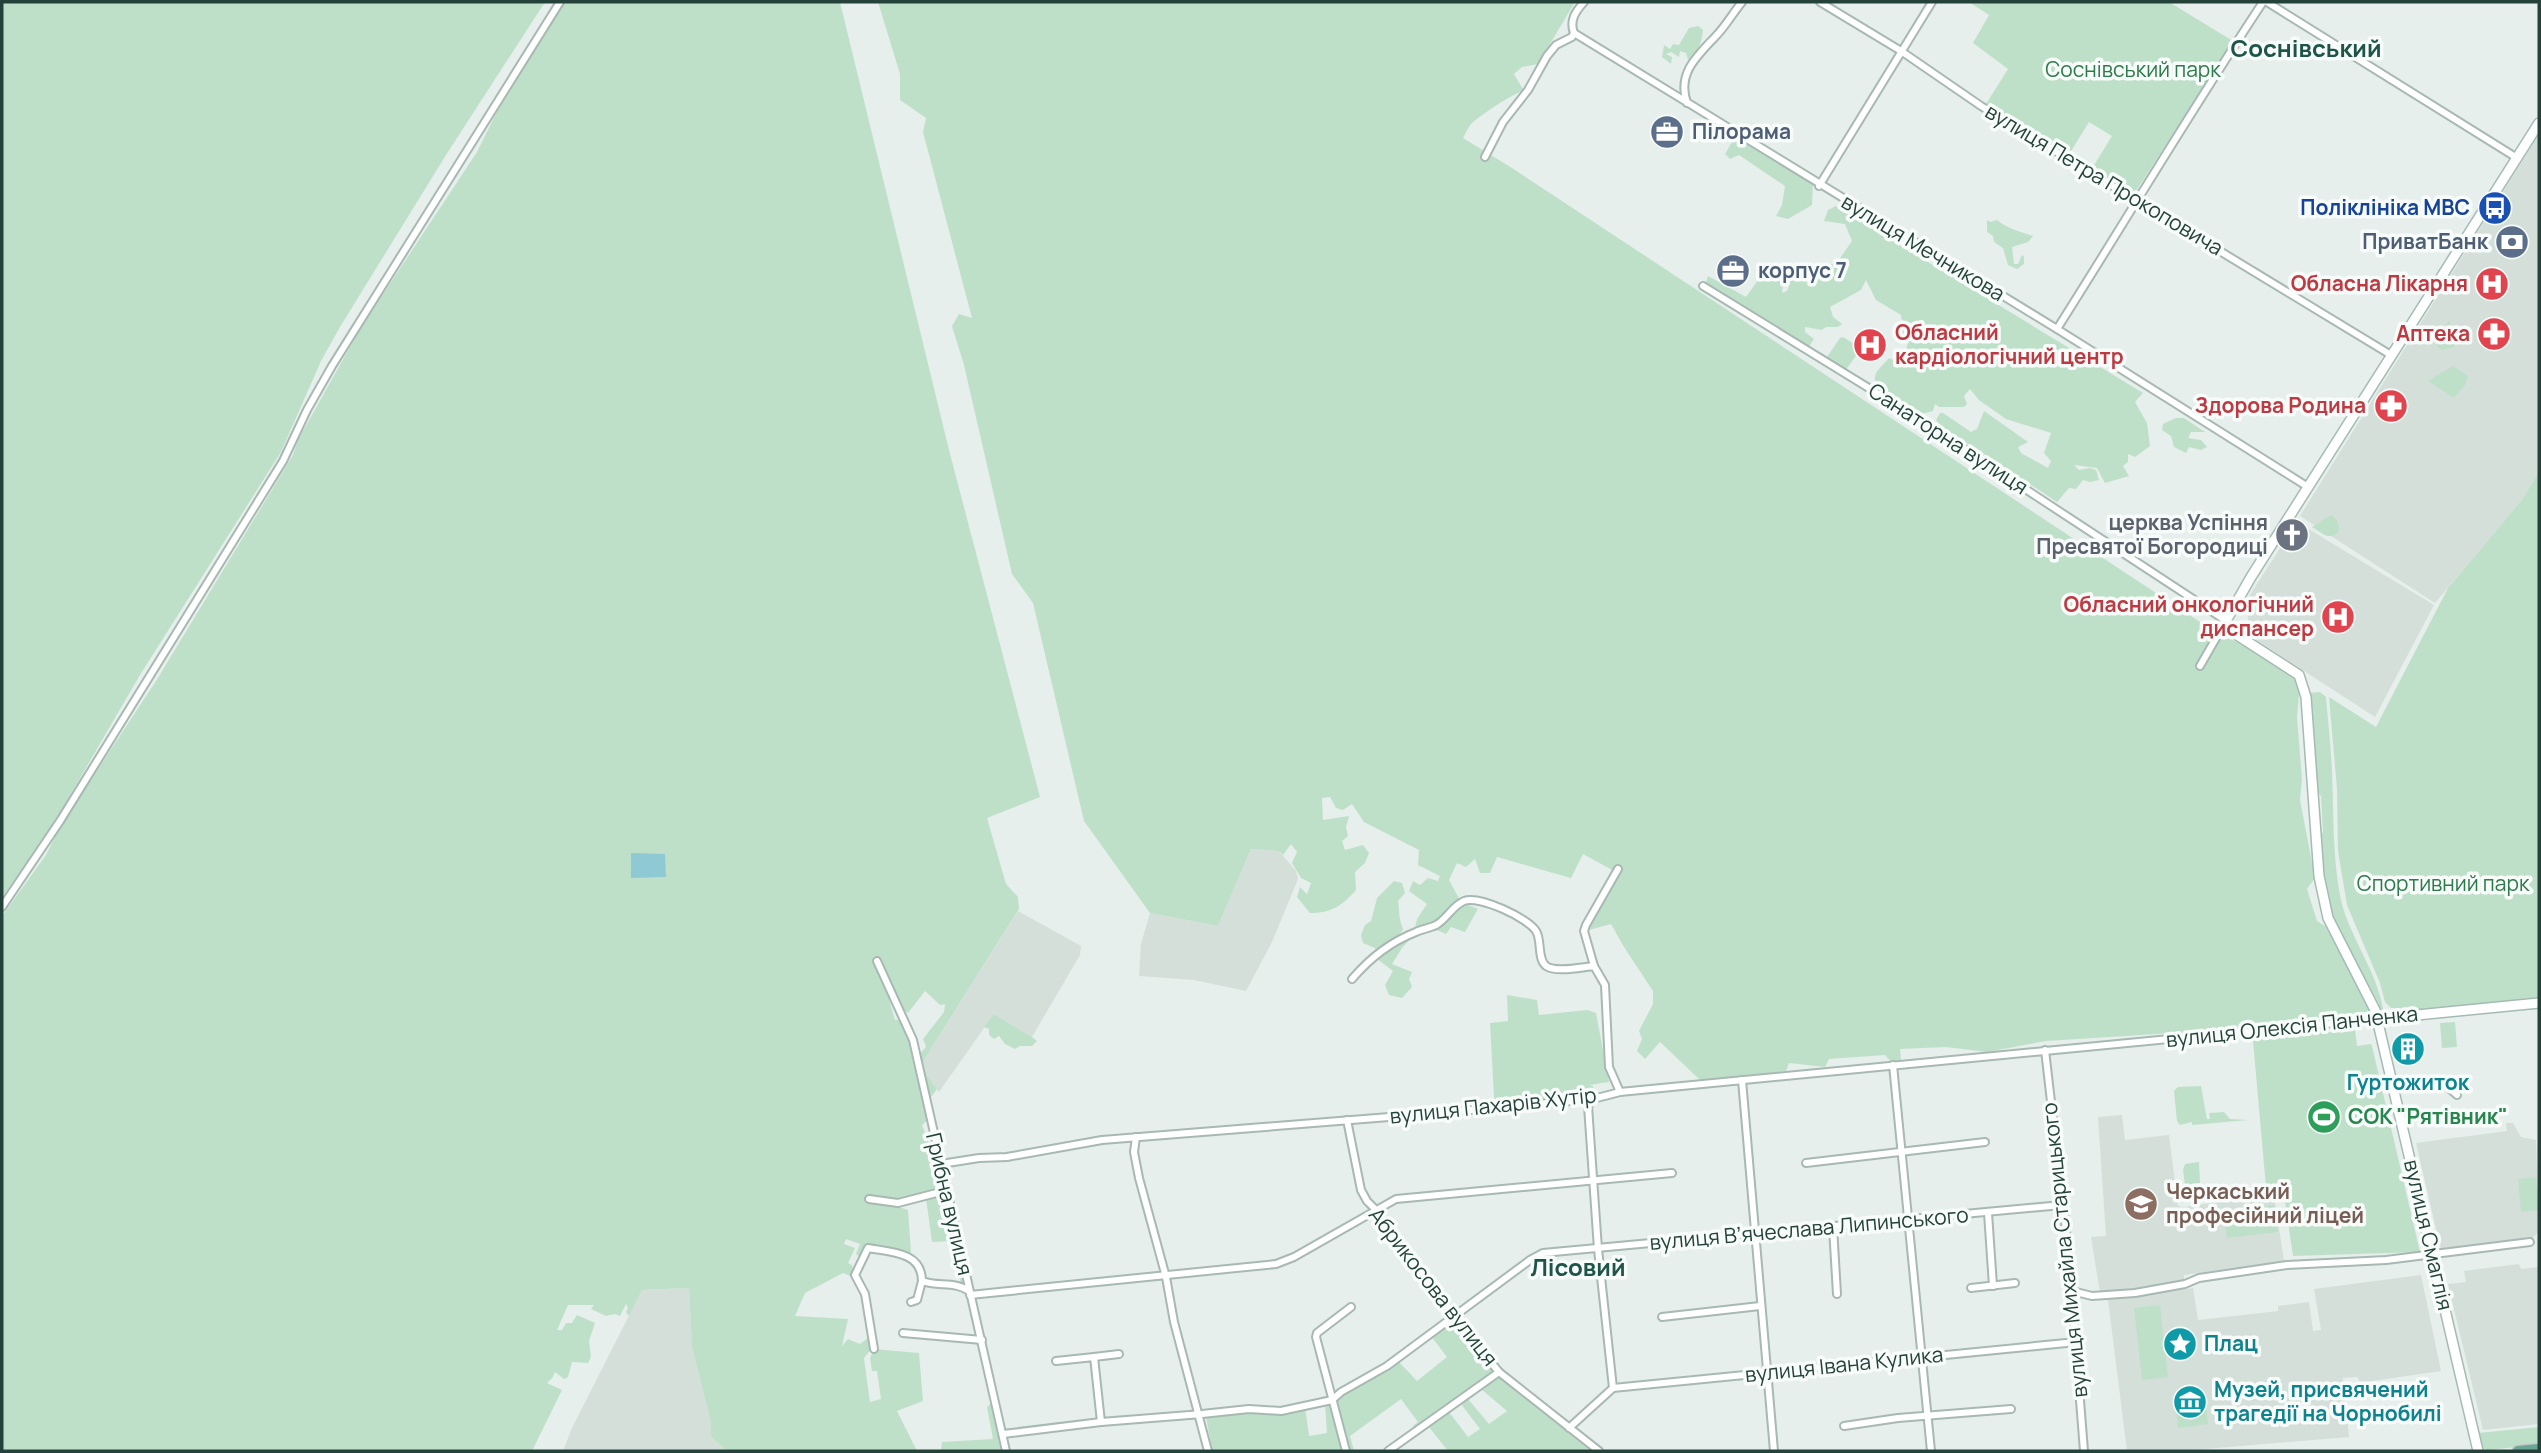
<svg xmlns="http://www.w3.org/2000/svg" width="2541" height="1453" viewBox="0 0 2541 1453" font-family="Manrope,sans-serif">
<rect width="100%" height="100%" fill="#e6efeb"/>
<g fill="#d4dfda">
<polygon points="2539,134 2539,472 2521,501 2435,603 2300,516"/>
<polygon points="2297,522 2434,605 2375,717 2247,634 2249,629 2246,601"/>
<polygon points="1251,849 1279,851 1296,871 1298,879 1272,942 1246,991 1194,980 1139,976 1141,944 1150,913 1218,926"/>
<polygon points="1018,911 1081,946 1080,955 1032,1037 994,1014 939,1092 920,1066"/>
<polygon points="2122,1115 2125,1140 2169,1135 2178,1206 2184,1207 2264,1195 2270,1197 2275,1202 2284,1261 2184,1275 2184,1282 2100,1293 2091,1237 2106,1236 2098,1117"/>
<polygon points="2506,1123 2513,1123 2521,1137 2536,1140 2539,1231 2532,1239 2441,1250 2416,1143 2507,1131"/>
<polygon points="2519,1264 2521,1269 2539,1267 2539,1424 2483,1430 2448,1284 2466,1282 2464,1271"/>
<polygon points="2421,1275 2441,1371 2359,1383 2358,1377 2343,1378 2349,1437 2182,1451 2127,1451 2108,1300 2193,1288 2198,1320 2278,1311 2278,1306 2309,1302 2313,1331 2321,1330 2314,1289"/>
<polygon points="689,1288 692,1347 711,1423 711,1437 727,1451 563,1451 572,1428 642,1290"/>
</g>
<g fill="#bfe0c8" fill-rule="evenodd">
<polygon points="2,2 545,2 446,155 340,327 321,361 281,452 140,675 51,828 2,898"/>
<path d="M564,2H840L949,450L1040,797L987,818L1006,884L1018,897L1019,909L920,1066L937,1089L931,1097H925L930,1118L922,1125L931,1148L964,1281L961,1285L953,1241L932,1242L926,1198L887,1203L908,1210L911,1252L906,1257L871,1249L862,1259L856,1254L860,1244L846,1239L844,1244L855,1248L848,1263L852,1265L855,1278L843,1273L805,1293L795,1316L848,1319L842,1346L848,1339L860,1344L868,1338L872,1348L864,1358L870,1402L881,1399L877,1371H872L870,1358L874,1349L919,1353L923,1401L897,1411L917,1451L941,1450L942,1442L993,1439L987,1407L992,1402L1003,1451H727L711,1437V1423L692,1347L689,1288L642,1290L629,1316L626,1312L628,1308L626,1304L620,1316L615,1314L606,1316L591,1309L594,1305H568L557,1330H562L566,1323H572L577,1315L595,1323L589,1341L591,1357L588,1363L572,1362L568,1377L564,1379L555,1372L553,1377L547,1383L562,1390L532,1451H2V916L46,855L61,825L156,681L293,455L298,440L360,329L477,152L506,93ZM925,991L940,1005L945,1004L944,1012L923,1039L926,1047L916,1058L905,1019L895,1020L889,999L908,1013Z"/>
<path d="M878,2H1575L1538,64L1522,67L1514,74L1524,91C1513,93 1481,115 1472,123C1468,127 1466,133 1463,138L1512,168L2200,622L2298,676L2300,684L2297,717L2302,779L2300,800L2315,878L2307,889L2317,921L2325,926L2369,1004L2372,1016L2236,1029L2046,1041L1987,1052L1946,1047L1900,1049L1901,1060L1891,1062L1885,1055L1829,1059L1825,1067L1789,1063L1786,1071L1700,1080L1660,1042L1645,1059L1637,1051L1642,1039L1639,1031L1653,1004V991L1624,947L1611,924L1589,930L1586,925L1614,871L1583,854L1571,878L1497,857L1490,873H1480L1475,859L1466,867L1457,863L1449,880L1461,902L1478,909L1465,932L1451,927L1446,934L1434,929L1414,932L1417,919L1427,904L1409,891L1413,881L1420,885L1428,878L1438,881L1440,876L1418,865L1419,850L1364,822L1352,804L1343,810L1336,808L1330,797L1322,798L1323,820L1349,816L1346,827L1348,836L1342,841L1345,850L1363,845L1369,853L1365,863L1355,872L1356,890C1342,906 1331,913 1310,913L1297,897L1300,887L1307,894L1311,883L1301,878L1292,863L1297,852L1291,844L1283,855L1279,851L1251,849L1218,926L1150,913L1084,821L1033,603L1012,574L964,365L952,326L959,314L972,318L923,132L926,118L900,100V74Z"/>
<polygon points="1969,2 2169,2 2233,41 2136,191 2132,193 2091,170 2112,136 2089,122 2068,156 1986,104 2008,69 1973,43 1989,15"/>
<path d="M1698,26L1703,30C1702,42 1698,54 1688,60L1686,53L1680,51L1679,57L1671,52L1666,54L1672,57L1671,64L1662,57L1664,45L1670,49L1673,44L1679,45L1689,28Z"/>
<polygon points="1736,135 1813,184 1812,205 1788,219 1776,216 1782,205 1785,186 1739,155 1730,159 1725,154"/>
<path d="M1836,206L2143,393L2135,402L2147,423L2150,446L2135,457L2128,454V462L2123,466L2129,476L2105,483L2097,468L2074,465L2079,470L2090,468L2096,470L2099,480L2090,482L2083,480L2076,489L2069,488L2057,502L1941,426L1936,420L1940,413H1943L1971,432L1977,429L1984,411L2028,442L2018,447L2021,453L2048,468L2051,461L2044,453L2051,433L2006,419L1979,400L1970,389L1964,396L1967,404L1964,407H1939L1935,404L1933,411L1918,415C1907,408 1873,392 1875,377C1875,371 1885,363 1889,358L1901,363L1909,341L1904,340L1901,315L1876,300L1866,280L1861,290L1830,307L1833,317L1842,324L1838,327H1826L1822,330L1805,327V332L1814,339L1808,348L1705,285L1708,276L1746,297L1763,273L1778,271L1783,285L1782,293L1787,291L1790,283L1788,272L1803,265L1818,271L1838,261L1852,241L1845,224L1824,221L1828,210Z"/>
<path d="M1987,220L1990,222L1997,220C2006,228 2021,232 2033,236L2028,242L2012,247L2014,264H2018L2022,255L2024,257V264L2017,269L2008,265L2003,248L1994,242L1993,236L1987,232Z"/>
<polygon points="2448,321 2450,322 2450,329 2456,337 2454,347 2442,350 2437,347 2440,335"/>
<polygon points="1843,337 1859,347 1856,351 1858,353 1845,371 1827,361 1827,357 1840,338"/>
<polygon points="2453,366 2468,376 2465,385 2454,398 2428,381"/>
<polygon points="2176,418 2184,418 2205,432 2191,432 2188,438 2201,440 2207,447 2201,450 2189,447 2186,453 2174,447 2171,436 2162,430 2163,424"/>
<polygon points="2539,472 2539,1001 2404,1012 2391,1008 2385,1002 2380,983 2347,905 2338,851 2337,789 2329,697 2376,727 2448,588 2521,501"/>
<path d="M2331,515C2341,521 2343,537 2329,536C2324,536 2316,529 2312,527Z"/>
<path d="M2320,692L2326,697C2328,722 2331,747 2332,772C2334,814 2332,857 2341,900C2350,939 2379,973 2384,1015L2380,1013L2379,1004L2331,915L2325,890L2320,837L2323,832L2321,796L2317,791L2309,693Z"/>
<path d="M1394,881L1402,883L1405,893L1398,901C1400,912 1398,917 1403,929L1400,934L1409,940L1402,948L1392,964L1412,972L1409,979L1412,987L1402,998L1389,995L1385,985L1393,971L1376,958L1375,948L1363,943L1361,935L1365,925L1371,921L1377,898Z"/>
<polygon points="1507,995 1537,1000 1539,1015 1587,1010 1596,1013 1609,1082 1589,1085 1593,1086 1594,1094 1592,1097 1498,1103 1494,1097 1490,1023 1508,1021"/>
<polygon points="994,1014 1032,1037 1037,1041 1032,1046 1020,1046 1015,1049 1005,1044 999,1036 994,1039 989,1035 989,1029 984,1027"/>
<polygon points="2455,1022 2457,1047 2442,1048 2440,1023"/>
<polygon points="2355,1030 2357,1046 2371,1044 2372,1046 2420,1252 2293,1256 2283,1188 2269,1190 2266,1187 2253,1041 2256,1038"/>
<polygon points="2201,1086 2207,1119 2210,1119 2209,1113 2224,1112 2230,1119 2248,1120 2192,1125 2192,1122 2180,1125 2177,1121 2174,1091 2178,1087"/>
<polygon points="2199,1162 2200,1183 2185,1185 2183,1170 2185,1164"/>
<polygon points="2536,1177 2539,1210 2521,1212 2518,1179"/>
<polygon points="2274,1205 2278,1232 2227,1238 2223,1212"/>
<polygon points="2160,1305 2168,1377 2142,1380 2134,1308"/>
<polygon points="1451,1322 1457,1325 1493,1369 1491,1373 1416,1430 1413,1426 1418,1422 1401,1399 1350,1436 1354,1451 1348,1451 1336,1403 1338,1398 1398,1361 1417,1381 1447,1357 1431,1336"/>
<polygon points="1498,1377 1503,1379 1592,1451 1448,1451 1429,1427 1449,1412 1468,1437 1480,1429 1461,1404 1468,1399 1489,1424 1507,1411 1481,1389"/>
<polygon points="1325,1404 1331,1406 1343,1451 1212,1451 1206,1416 1305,1407 1309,1436 1327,1433"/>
<polygon points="2206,1405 2208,1424 2178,1428 2176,1409"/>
<polygon points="2539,1427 2539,1445 2487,1450 2482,1448 2478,1433"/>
</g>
<polygon fill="#8ec9d4" points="631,853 665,854 666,877 631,878"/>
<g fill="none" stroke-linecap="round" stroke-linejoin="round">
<g stroke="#a8b8b2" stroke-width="10">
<g id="street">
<polyline points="1820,2 1901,51 1981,106 2391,355"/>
<polyline points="2267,2 2517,158"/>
<polyline points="1574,33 2057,329 2308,487"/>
<path d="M1574,33C1569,20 1576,11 1584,2"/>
<path d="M1687,103C1677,74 1696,57 1715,37C1725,27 1733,13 1742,2"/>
<polyline points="1485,157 1503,122 1528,90 1547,56 1556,45 1572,37 1574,33"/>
<polyline points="1819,186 1932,2"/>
<polyline points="1703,286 1911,414 2225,620"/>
<path d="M2057,329C2126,220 2192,109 2263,2"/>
<polyline points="2200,666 2223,626"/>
<polyline points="2,907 60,821 283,461 307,410 332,366 560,2"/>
<polyline points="877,961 913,1040 1006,1451"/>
<polyline points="1594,966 1584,931 1586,925 1618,869"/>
<path d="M1352,979C1370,958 1390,942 1416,932C1422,929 1430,928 1436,925C1447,919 1452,906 1464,901C1479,895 1528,918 1536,931C1542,940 1537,959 1546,966C1556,973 1582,967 1594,966L1605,985L1609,1067L1620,1092"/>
<polyline points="2045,1050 2068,1248 2084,1451"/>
<polyline points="1893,1065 1931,1451"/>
<polyline points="1742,1080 1774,1451"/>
<polyline points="2393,1086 2442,1082 2457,1095"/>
<polyline points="1347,1120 1361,1190 1367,1201 1375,1209 1466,1332 1499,1372 1599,1451"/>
<polyline points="1136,1137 1134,1152 1139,1178 1166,1277 1174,1322 1208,1451"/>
<polyline points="1806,1163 1985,1142"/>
<polyline points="941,1164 979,1158 1007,1157 1102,1140 1439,1113 1593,1099 1620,1092 2376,1019"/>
<polyline points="869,1199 898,1203 948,1190"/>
<polyline points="1988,1213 1993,1286"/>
<polyline points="1833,1227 1837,1294"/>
<polyline points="1971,1288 2015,1283"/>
<polyline points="2072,1291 2092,1296 2135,1293 2185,1284 2199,1278 2287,1265 2386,1260 2530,1242"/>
<polyline points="970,1295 1276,1264 1294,1257 1396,1199 1672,1173"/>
<polyline points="911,1302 917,1300 922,1281"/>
<polyline points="1662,1317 1760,1306"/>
<polyline points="903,1333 982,1340"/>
<path d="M874,1349L865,1294L855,1275L868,1248C891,1252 922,1252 922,1281C938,1287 955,1281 969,1291"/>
<polyline points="1094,1357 1119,1354"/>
<polyline points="1056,1361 1094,1357 1101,1422"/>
<polyline points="1613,1388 2076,1342"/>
<polyline points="1844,1426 1898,1418 2011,1409"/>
<polyline points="1569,1428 1613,1388 1598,1249 1588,1106 1593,1099"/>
<polyline points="1003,1434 1101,1422 1202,1414 1249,1409 1281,1411 1332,1400 1341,1392 1387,1366 1530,1260 1543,1253 2062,1205"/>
<polyline points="1346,1451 1316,1337 1317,1333 1351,1307"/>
<polyline points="1388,1451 1499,1372"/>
</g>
</g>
<g stroke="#a4bbb3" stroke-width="12">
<g id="secondary">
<polyline points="2376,1019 2539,1003"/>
<polyline points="2478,1451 2375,1010 2328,918 2319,876 2306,697 2299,675 2223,626 2251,577 2539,123"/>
</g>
</g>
<g stroke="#c2cac8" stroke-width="13">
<polyline id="primary" points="2518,1451 2539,1449"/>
</g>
<use href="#street" stroke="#fff" stroke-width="6"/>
<use href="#secondary" stroke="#fff" stroke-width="9"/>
<use href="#primary" stroke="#6aa596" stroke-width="10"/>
</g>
<defs>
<g id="office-disc" transform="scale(1.75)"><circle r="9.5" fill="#5c6f8a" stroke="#f7fbf9"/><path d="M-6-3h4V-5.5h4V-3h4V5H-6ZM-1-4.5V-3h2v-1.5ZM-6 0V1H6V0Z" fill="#fff"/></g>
<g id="bus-disc" transform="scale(1.75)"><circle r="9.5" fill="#1a4fb4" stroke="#f7fbf9"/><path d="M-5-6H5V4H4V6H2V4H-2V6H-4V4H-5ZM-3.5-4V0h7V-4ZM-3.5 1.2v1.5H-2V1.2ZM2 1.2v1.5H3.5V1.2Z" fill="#fff"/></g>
<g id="bank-disc" transform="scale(1.75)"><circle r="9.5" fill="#5c6f8a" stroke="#f7fbf9"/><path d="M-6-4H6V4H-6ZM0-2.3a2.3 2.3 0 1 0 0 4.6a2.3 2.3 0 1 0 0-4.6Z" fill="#fff"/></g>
<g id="hospital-disc" transform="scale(1.75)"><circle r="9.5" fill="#e0444e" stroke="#f7fbf9"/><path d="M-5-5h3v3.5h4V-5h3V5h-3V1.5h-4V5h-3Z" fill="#fff"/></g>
<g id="pharmacy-disc" transform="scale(1.75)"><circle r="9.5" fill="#e0444e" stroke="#f7fbf9"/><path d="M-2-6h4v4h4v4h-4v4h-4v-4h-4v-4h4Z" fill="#fff"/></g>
<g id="church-disc" transform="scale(1.75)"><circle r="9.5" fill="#6b7280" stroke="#f7fbf9"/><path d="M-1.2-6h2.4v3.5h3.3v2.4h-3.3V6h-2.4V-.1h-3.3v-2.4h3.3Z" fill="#fff"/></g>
<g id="building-disc" transform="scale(1.75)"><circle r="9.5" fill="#0f9aa8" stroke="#f7fbf9"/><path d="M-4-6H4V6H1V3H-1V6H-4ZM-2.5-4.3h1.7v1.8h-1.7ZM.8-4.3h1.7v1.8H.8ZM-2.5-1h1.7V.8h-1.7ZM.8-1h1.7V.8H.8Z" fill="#fff"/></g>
<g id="stadium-disc" transform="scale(1.75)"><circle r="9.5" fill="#2e9e5b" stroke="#f7fbf9"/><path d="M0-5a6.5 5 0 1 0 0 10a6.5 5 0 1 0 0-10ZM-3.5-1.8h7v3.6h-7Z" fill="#fff"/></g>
<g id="university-disc" transform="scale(1.75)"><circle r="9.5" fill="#8d6e63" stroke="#f7fbf9"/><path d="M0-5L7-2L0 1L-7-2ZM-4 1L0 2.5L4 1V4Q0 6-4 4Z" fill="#fff"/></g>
<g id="sight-disc" transform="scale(1.75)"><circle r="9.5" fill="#0f9aa8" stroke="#f7fbf9"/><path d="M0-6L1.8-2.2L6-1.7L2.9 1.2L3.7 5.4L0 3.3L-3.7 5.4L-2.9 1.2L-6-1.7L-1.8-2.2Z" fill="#fff"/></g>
<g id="museum-disc" transform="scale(1.75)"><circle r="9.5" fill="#0f9aa8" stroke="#f7fbf9"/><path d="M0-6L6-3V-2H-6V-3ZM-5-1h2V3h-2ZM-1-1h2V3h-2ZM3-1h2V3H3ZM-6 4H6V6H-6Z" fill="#fff"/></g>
</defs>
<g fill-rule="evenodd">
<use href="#office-disc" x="1667" y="132"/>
<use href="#bus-disc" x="2495" y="208"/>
<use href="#bank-disc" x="2512" y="242"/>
<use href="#office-disc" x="1733" y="271"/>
<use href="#hospital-disc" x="2492" y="284"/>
<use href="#pharmacy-disc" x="2494" y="334"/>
<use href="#hospital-disc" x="1870" y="345"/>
<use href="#pharmacy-disc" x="2391" y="406"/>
<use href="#church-disc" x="2292" y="535"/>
<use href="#hospital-disc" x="2338" y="617"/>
<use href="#building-disc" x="2408" y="1049"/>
<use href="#stadium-disc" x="2324" y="1117"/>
<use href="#university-disc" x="2141" y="1204"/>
<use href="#sight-disc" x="2180" y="1344"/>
<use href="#museum-disc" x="2190" y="1402"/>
</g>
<g text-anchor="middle" stroke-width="7" stroke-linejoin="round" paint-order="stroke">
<g font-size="21" fill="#2d7a4b" stroke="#f7fbf9">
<text x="2133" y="77">Соснівський парк</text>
<text x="2443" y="891">Спортивний парк</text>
</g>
<g font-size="21" font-weight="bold" fill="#4e5e75" stroke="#f7fbf9" text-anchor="start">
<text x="1692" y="139">Пілорама</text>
<text x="2488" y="249" text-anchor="end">ПриватБанк</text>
<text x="1758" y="278">корпус 7</text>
</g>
<g font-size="21" fill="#24423a" stroke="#f7fbf9">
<text transform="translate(2104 180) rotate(31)" y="7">вулиця Петра Прокоповича</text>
<text transform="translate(1923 248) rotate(31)" y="7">вулиця Мечникова</text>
<text transform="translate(1948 439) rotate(33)" y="7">Санаторна вулиця</text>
<text transform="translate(2292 1027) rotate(-6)" y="7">вулиця Олексія Панченка</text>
<text transform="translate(1493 1106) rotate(-6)" y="7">вулиця Пахарів Хутір</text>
<text transform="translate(949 1204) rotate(77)" y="7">Грибна вулиця</text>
<text transform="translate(1809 1229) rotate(-5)" y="7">вулиця Вʼячеслава Липинського</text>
<text transform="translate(2428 1235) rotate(77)" y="7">вулиця Смаглія</text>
<text transform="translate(2065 1250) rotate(-96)" y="7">вулиця Михайла Старицького</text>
<text transform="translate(1433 1287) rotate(52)" y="7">Абрикосова вулиця</text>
<text transform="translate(1844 1365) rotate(-6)" y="7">вулиця Івана Кулика</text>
</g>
<g font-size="21" font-weight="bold" fill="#164399" stroke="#f7fbf9" text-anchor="end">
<text x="2470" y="215">Поліклініка МВС</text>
</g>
<g font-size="21" font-weight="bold" fill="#be3a42" stroke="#f7fbf9" text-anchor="end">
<text x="2468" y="291">Обласна Лікарня</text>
<text x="1895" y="340" text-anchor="start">Обласний<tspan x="1895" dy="24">кардіологічний центр</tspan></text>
<text x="2470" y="341">Аптека</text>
<text x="2366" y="413">Здорова Родина</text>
<text x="2314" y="612">Обласний онкологічний<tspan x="2314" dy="24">диспансер</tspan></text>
</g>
<g font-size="21" font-weight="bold" fill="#5b616d" stroke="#f7fbf9" text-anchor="end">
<text x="2268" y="530">церква Успіння<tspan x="2268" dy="24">Пресвятої Богородиці</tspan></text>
</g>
<g font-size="21" font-weight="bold" fill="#0d838f" stroke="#f7fbf9" text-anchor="start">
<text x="2408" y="1090" text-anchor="middle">Гуртожиток</text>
<text x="2204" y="1351">Плац</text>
<text x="2214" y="1397">Музей, присвячений<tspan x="2214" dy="24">трагедії на Чорнобилі</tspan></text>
</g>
<g font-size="21" font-weight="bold" fill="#27864d" stroke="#f7fbf9" text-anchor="start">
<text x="2348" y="1124">СОК "Рятівник"</text>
</g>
<g font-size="21" font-weight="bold" fill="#785e54" stroke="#f7fbf9" text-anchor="start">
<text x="2166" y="1199">Черкаський<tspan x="2166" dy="24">професійний ліцей</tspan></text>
</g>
<g font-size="24" font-weight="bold" fill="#1f5548" stroke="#f7fbf9">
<text x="2306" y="57">Соснівський</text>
<text x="1578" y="1276">Лісовий</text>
</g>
</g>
<rect width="2541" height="1453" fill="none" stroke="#24423a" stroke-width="7"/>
</svg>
